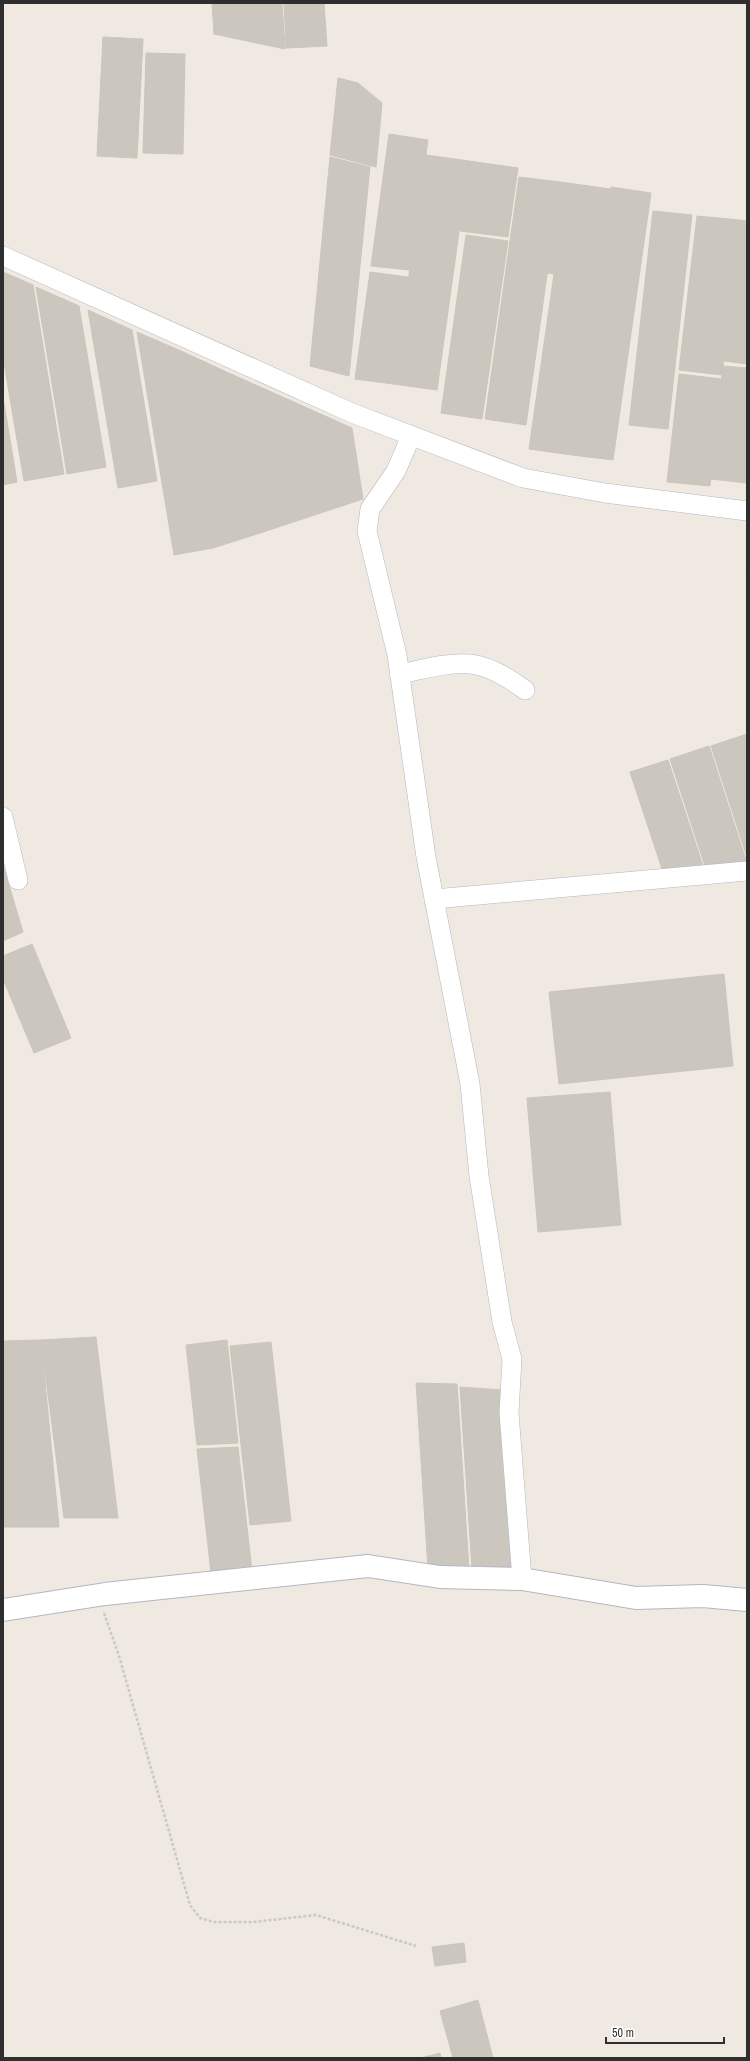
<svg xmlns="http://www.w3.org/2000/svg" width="750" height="2061" viewBox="0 0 750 2061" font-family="'Archivo Narrow',sans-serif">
<rect width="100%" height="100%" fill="#efe9e1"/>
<g fill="#cbc7bf" stroke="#cbc5ba">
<polygon points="212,3 282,3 285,49 214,34"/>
<polygon points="284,3 324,3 327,46 286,48"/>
<polygon points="103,37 143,39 137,158 97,156"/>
<polygon points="146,53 185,54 183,154 143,153"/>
<polygon points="338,78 358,83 382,103 376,167 330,155"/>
<polygon points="389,134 428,140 410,270 371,266"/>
<polygon points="426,155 469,161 455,261 412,254"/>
<polygon points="330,157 370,167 349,376 310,366"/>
<polygon points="469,161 518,168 508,237 460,231"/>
<polygon points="519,177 560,182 526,425 485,419"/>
<polygon points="560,182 610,189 597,280 547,273"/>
<polygon points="611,187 651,193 613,460 572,455"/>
<polygon points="653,211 692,215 668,429 629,425"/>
<polygon points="697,216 739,220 722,375 679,370"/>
<polygon points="739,220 747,221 747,364 724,361"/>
<polygon points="466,235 508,241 482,419 441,413"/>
<polygon points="412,254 455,261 437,390 393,384"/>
<polygon points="3,272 33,285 64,474 24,481 3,357"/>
<polygon points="370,272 408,277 393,384 355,379"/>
<polygon points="554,274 597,280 572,455 529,449"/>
<polygon points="36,287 79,306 106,467 67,474"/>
<polygon points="88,310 132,330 157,481 118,488"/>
<polygon points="137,332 181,351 213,548 174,555"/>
<polygon points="181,351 231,374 257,534 213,548"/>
<polygon points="723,366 747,368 747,483 711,479"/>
<polygon points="231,374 352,428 363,499 257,534"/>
<polygon points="679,374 722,379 710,486 667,482"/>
<polygon points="3,397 17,482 3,485"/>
<polygon points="747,734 747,857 711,746"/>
<polygon points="709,746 747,863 706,869 670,759"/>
<polygon points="668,760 704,869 663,872 630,772"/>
<polygon points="3,865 23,932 3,941"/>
<polygon points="32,944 71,1038 34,1053 3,979 3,956"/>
<polygon points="724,974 733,1066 559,1084 549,992"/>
<polygon points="610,1092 621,1225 538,1232 527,1098"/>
<polygon points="96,1337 118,1518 64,1518 41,1340"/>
<polygon points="41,1340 59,1527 3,1527 3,1341"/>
<polygon points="227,1340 238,1443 197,1445 186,1345"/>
<polygon points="271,1342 291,1521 250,1525 230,1346"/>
<polygon points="416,1383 457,1384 469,1569 428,1568"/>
<polygon points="460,1387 502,1390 513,1570 472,1569"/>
<polygon points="238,1447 252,1571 211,1573 197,1449"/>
<polygon points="464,1943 466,1962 435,1966 432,1947"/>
<polygon points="478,2000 493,2058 453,2058 440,2011"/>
<polygon points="440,2053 441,2058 421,2058"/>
</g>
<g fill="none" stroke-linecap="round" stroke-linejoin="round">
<g stroke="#b4b7c1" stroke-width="20">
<g id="minor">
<polyline points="3,256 352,413 523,478 605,493 747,511"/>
<polyline points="411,436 396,471 370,509 367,531 397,655 426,857 470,1084 479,1176 502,1322 512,1359 509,1413 522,1579"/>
<path d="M399,674C421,670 447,662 470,664C490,666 509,678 525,690"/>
<polyline points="3,817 18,880"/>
<polyline points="434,899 747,871"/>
</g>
</g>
<g stroke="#b4b7c1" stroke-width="24">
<polyline id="tertiary" points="3,1610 105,1594 368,1566 440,1577 522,1579 636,1598 703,1596 747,1600"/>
</g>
<g stroke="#c9c9c9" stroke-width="2.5" stroke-dasharray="3 2" stroke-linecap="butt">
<polyline points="747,567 747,577"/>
<polyline points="104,1613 119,1656 190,1905 200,1918 214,1922 253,1922 316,1915 416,1946"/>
</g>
<use href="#minor" stroke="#fff" stroke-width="19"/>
<use href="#tertiary" stroke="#fff" stroke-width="22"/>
</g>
<rect width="750" height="2061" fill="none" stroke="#2e2e2e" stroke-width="8"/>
<path d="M606 2037v6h118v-6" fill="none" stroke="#2e2e2e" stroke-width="2"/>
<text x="612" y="2037" font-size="12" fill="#2e2e2e" stroke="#ffffff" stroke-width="3" paint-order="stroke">50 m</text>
</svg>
